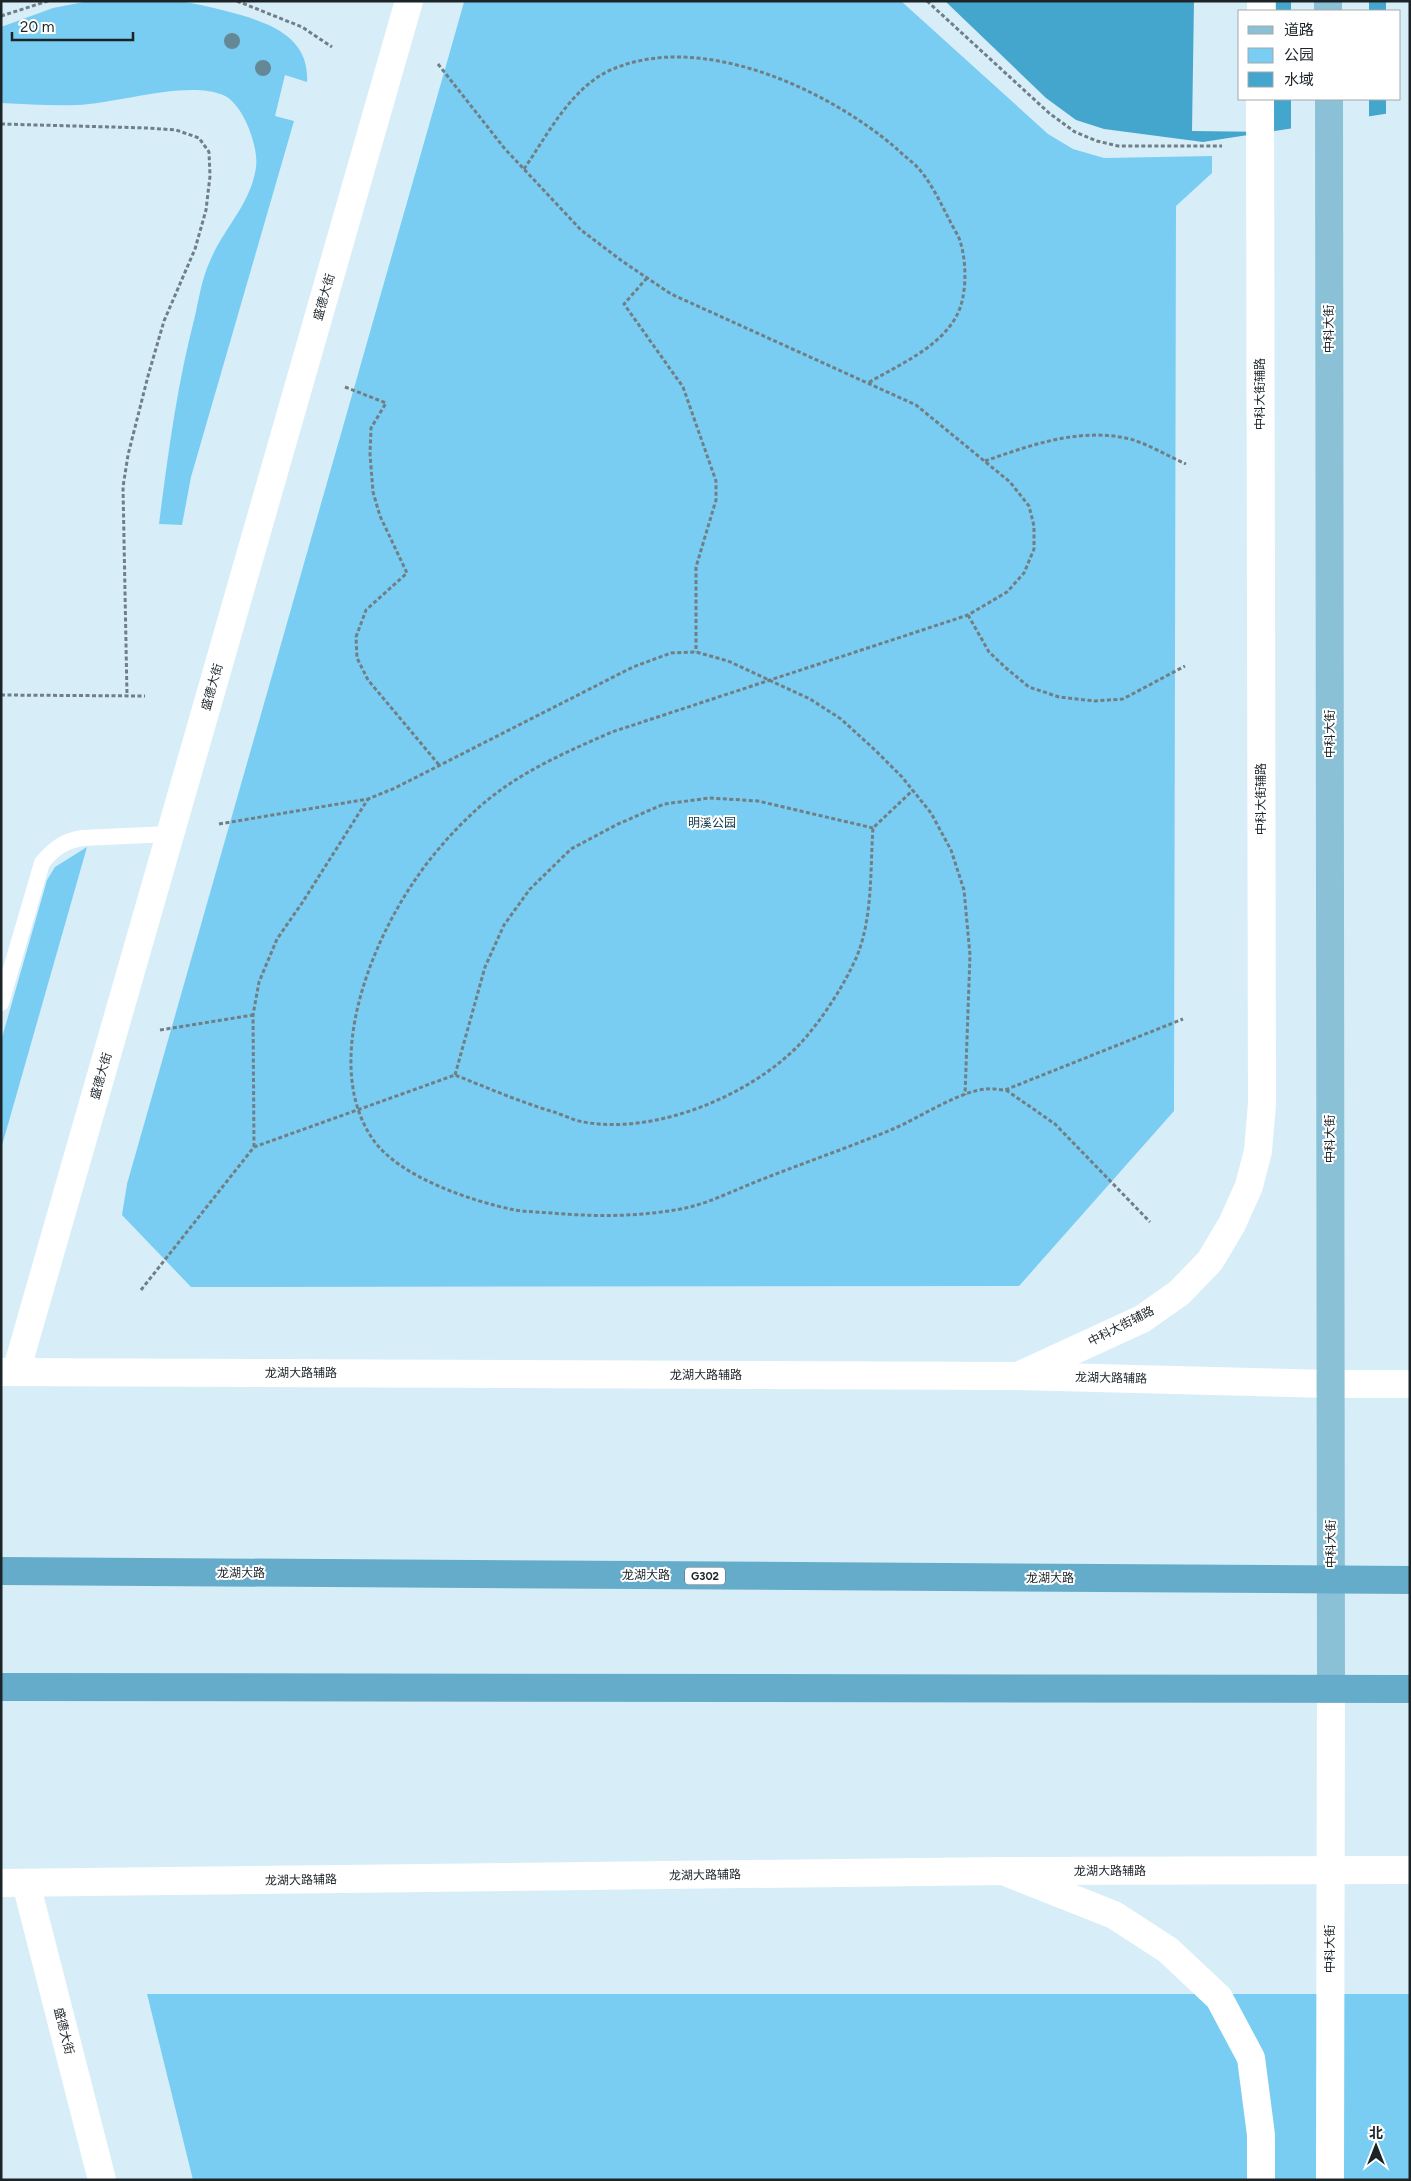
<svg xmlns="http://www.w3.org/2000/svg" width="1411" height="2181" viewBox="0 0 1411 2181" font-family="Figtree,'Noto Sans SC',sans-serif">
<rect width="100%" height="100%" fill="#d7eef9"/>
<g fill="#79cdf2">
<path d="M89,1C118,1 148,0 177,1C194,3 210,7 226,11C264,21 310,34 307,82L285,75L275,116L294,121L191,477L182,525L159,524C168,454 177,385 195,316C199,298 202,278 210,261C223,229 251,204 256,167C259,147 243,103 223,95C186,80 117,104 77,105C52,106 26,104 1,103V27L53,8Z"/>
<polygon points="471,1 901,1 1048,134 1073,149 1104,158 1212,156 1212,173 1176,206 1174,1111 1019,1286 191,1287 122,1215 127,1184 451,48 464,2"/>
<polygon points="87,847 1,1149 1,1041 47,880 55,867"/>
<polygon points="147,1994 1410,1994 1410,2180 193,2180"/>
</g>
<path fill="#45a6cd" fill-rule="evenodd" d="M945,1H1410V110L1203,142L1104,129L1076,120L1046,98ZM1240,11H1400V99H1240Z"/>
<g fill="#d7eef9">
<polygon points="1194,1 1276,1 1276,11 1240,11 1240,99 1274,99 1274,132 1192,131"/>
<rect x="1291" y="1" width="78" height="10"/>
<polygon points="1386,1 1410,1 1410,112 1386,116 1386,99 1400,99 1400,11 1386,11"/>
<polygon points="1291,99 1369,99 1369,119 1291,131"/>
</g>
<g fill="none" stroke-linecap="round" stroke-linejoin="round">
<g stroke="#707f86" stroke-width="3" stroke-dasharray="4 2.5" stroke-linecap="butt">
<polyline points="237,1 302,27 332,47"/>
<polyline points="927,1 1049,113 1075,132 1097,141 1118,146 1222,146"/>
<polyline points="1,16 48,1"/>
<path d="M438,64L505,149L581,230L622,261L671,294L916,405L1010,482L1029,506L1034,526V549L1024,573L1007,592L968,615L612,732C564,753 515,774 476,810C453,831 430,857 413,883C369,948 323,1065 372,1138C398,1177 471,1201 515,1210C527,1212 539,1212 551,1213C597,1217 645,1217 690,1207C714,1201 739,1188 763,1179C806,1162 850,1147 893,1129C919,1118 961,1090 987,1089C993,1088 999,1090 1005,1090L1183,1019"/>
<polyline points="1,124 148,128 176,130 199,138 209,152 210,176 206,210 195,249 164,321 148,376 128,455 123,487 127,696"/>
<path d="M524,169C548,134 572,86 613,69C702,31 829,90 897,149C904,156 913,162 919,169C932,184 941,204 950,221C953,228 958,234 960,241C967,262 967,296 957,315C940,348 898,365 868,383"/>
<polyline points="647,278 624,304 683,387 716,481 716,500 696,567 696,652"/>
<polyline points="345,387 386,403 371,428 370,454 373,492 380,516 407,573 366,610 356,637 357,658 368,680 440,766"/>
<path d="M985,461C1031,445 1080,427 1130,439C1148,444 1168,456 1186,464"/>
<polyline points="968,615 989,652 1006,668 1029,687 1059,697 1095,701 1123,699 1185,666"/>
<polyline points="1,695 145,696"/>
<polyline points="219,824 368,799 395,788 633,667 671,653 696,652 728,661 810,699 841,719 875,750 902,777 931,813 951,850 964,890 970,955 965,1095"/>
<polyline points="160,1030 253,1015"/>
<polyline points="455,1075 485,967 504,925 530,889 571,849 618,824 664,804 710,798 758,801 873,828"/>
<polyline points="1006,1090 1055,1124 1150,1222"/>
<polyline points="254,1147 253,1015 259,982 277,939 302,903 368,799"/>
<polyline points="1,1193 2,1193"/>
<path d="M141,1290L254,1147L455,1075C488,1088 520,1102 554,1112C563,1115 573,1120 583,1122C654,1135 747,1097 797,1047C820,1023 844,986 857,956C873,916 870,870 873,828L913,790"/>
</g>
<path stroke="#fff" stroke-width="16" d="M1,1003L42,863C53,849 64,841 82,838L170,834"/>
<polyline stroke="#fff" stroke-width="28" points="1003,1871 1114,1915 1168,1950 1219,1998 1251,2058 1261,2135 1261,2180"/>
<g stroke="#fff" stroke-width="28">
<polyline points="1261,11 1261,1"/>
<polyline points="16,1372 409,1"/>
<polyline points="1018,1376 1142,1319 1179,1293 1210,1261 1232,1224 1249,1186 1258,1151 1262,1104 1260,99"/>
<polyline points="26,1883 102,2180"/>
</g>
<g stroke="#fff" stroke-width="28">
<polyline points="1,1372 1018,1376 1331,1384 1410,1384"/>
<polyline points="1,1883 1003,1871 1410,1870"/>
<polyline points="1330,2180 1331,1688"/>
</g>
<g stroke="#8bc1d7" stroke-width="28">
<polyline points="1328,1 1328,11"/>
<polyline points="1329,99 1331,1688"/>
</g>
<g stroke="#64acca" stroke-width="28">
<polyline points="1,1571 1410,1580"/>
<polyline points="1,1687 1410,1689"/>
</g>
</g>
<g fill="#658896">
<circle cx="232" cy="41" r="8"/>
<circle cx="263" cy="68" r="8"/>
</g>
<g text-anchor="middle" stroke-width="4" stroke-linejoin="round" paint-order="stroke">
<rect fill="#fff" stroke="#606668" stroke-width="1" x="685" y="1567.5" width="40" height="17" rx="4"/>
<g font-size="11" font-weight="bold" fill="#1c2428">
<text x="705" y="1580">G302</text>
</g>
<g font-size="12" fill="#1c2428" stroke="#fff">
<text transform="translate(324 297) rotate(-74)" y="4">盛德大街</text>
<text transform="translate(1329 329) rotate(-90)" y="4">中科大街</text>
<text transform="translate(1260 394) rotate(-90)" y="4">中科大街辅路</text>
<text transform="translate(212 687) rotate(-74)" y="4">盛德大街</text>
<text transform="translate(1330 734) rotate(-90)" y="4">中科大街</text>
<text transform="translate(1261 799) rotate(-90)" y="4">中科大街辅路</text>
<text transform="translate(101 1076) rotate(-74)" y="4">盛德大街</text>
<text transform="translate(1330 1139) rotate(-90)" y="4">中科大街</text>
<text transform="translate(1121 1326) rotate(-27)" y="4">中科大街辅路</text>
<text x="301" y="1377">龙湖大路辅路</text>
<text x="706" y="1379">龙湖大路辅路</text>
<text transform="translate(1111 1378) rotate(1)" y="4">龙湖大路辅路</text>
<text transform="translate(1331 1544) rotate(-90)" y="4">中科大街</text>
<text x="241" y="1577">龙湖大路</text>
<text x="646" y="1579">龙湖大路</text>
<text x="1050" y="1582">龙湖大路</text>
<text x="1110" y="1875">龙湖大路辅路</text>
<text transform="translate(705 1875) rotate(-1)" y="4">龙湖大路辅路</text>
<text transform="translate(301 1880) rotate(-1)" y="4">龙湖大路辅路</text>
<text transform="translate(1330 1949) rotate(-90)" y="4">中科大街</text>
<text transform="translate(64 2031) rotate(76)" y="4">盛德大街</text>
</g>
<g font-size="12" fill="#083545" stroke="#fff">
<text x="712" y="827">明溪公园</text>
</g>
</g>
<rect width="1411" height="2181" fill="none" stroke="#1c2428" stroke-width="5"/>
<rect x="1238" y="10" width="162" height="90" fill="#ffffff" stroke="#a4a7a9"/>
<rect x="1248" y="26" width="25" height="8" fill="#8bc1d7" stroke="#a4a7a9"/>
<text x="1284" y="35" font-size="15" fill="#1c2428">道路</text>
<rect x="1248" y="48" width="25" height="15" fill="#79cdf2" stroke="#a4a7a9"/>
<text x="1284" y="60" font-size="15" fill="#1c2428">公园</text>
<rect x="1248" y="72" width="25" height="15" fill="#45a6cd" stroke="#a4a7a9"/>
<text x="1284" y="85" font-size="15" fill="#1c2428">水域</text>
<g transform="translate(1376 2146)" stroke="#ffffff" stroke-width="4" paint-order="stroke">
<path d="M0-4L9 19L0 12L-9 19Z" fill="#1c2428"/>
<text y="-8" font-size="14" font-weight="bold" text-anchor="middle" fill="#1c2428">北</text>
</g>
<path d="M12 32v8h121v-8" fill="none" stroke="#1c2428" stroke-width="2.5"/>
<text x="20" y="32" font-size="15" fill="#1c2428" stroke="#ffffff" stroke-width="4" paint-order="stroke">20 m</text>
</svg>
